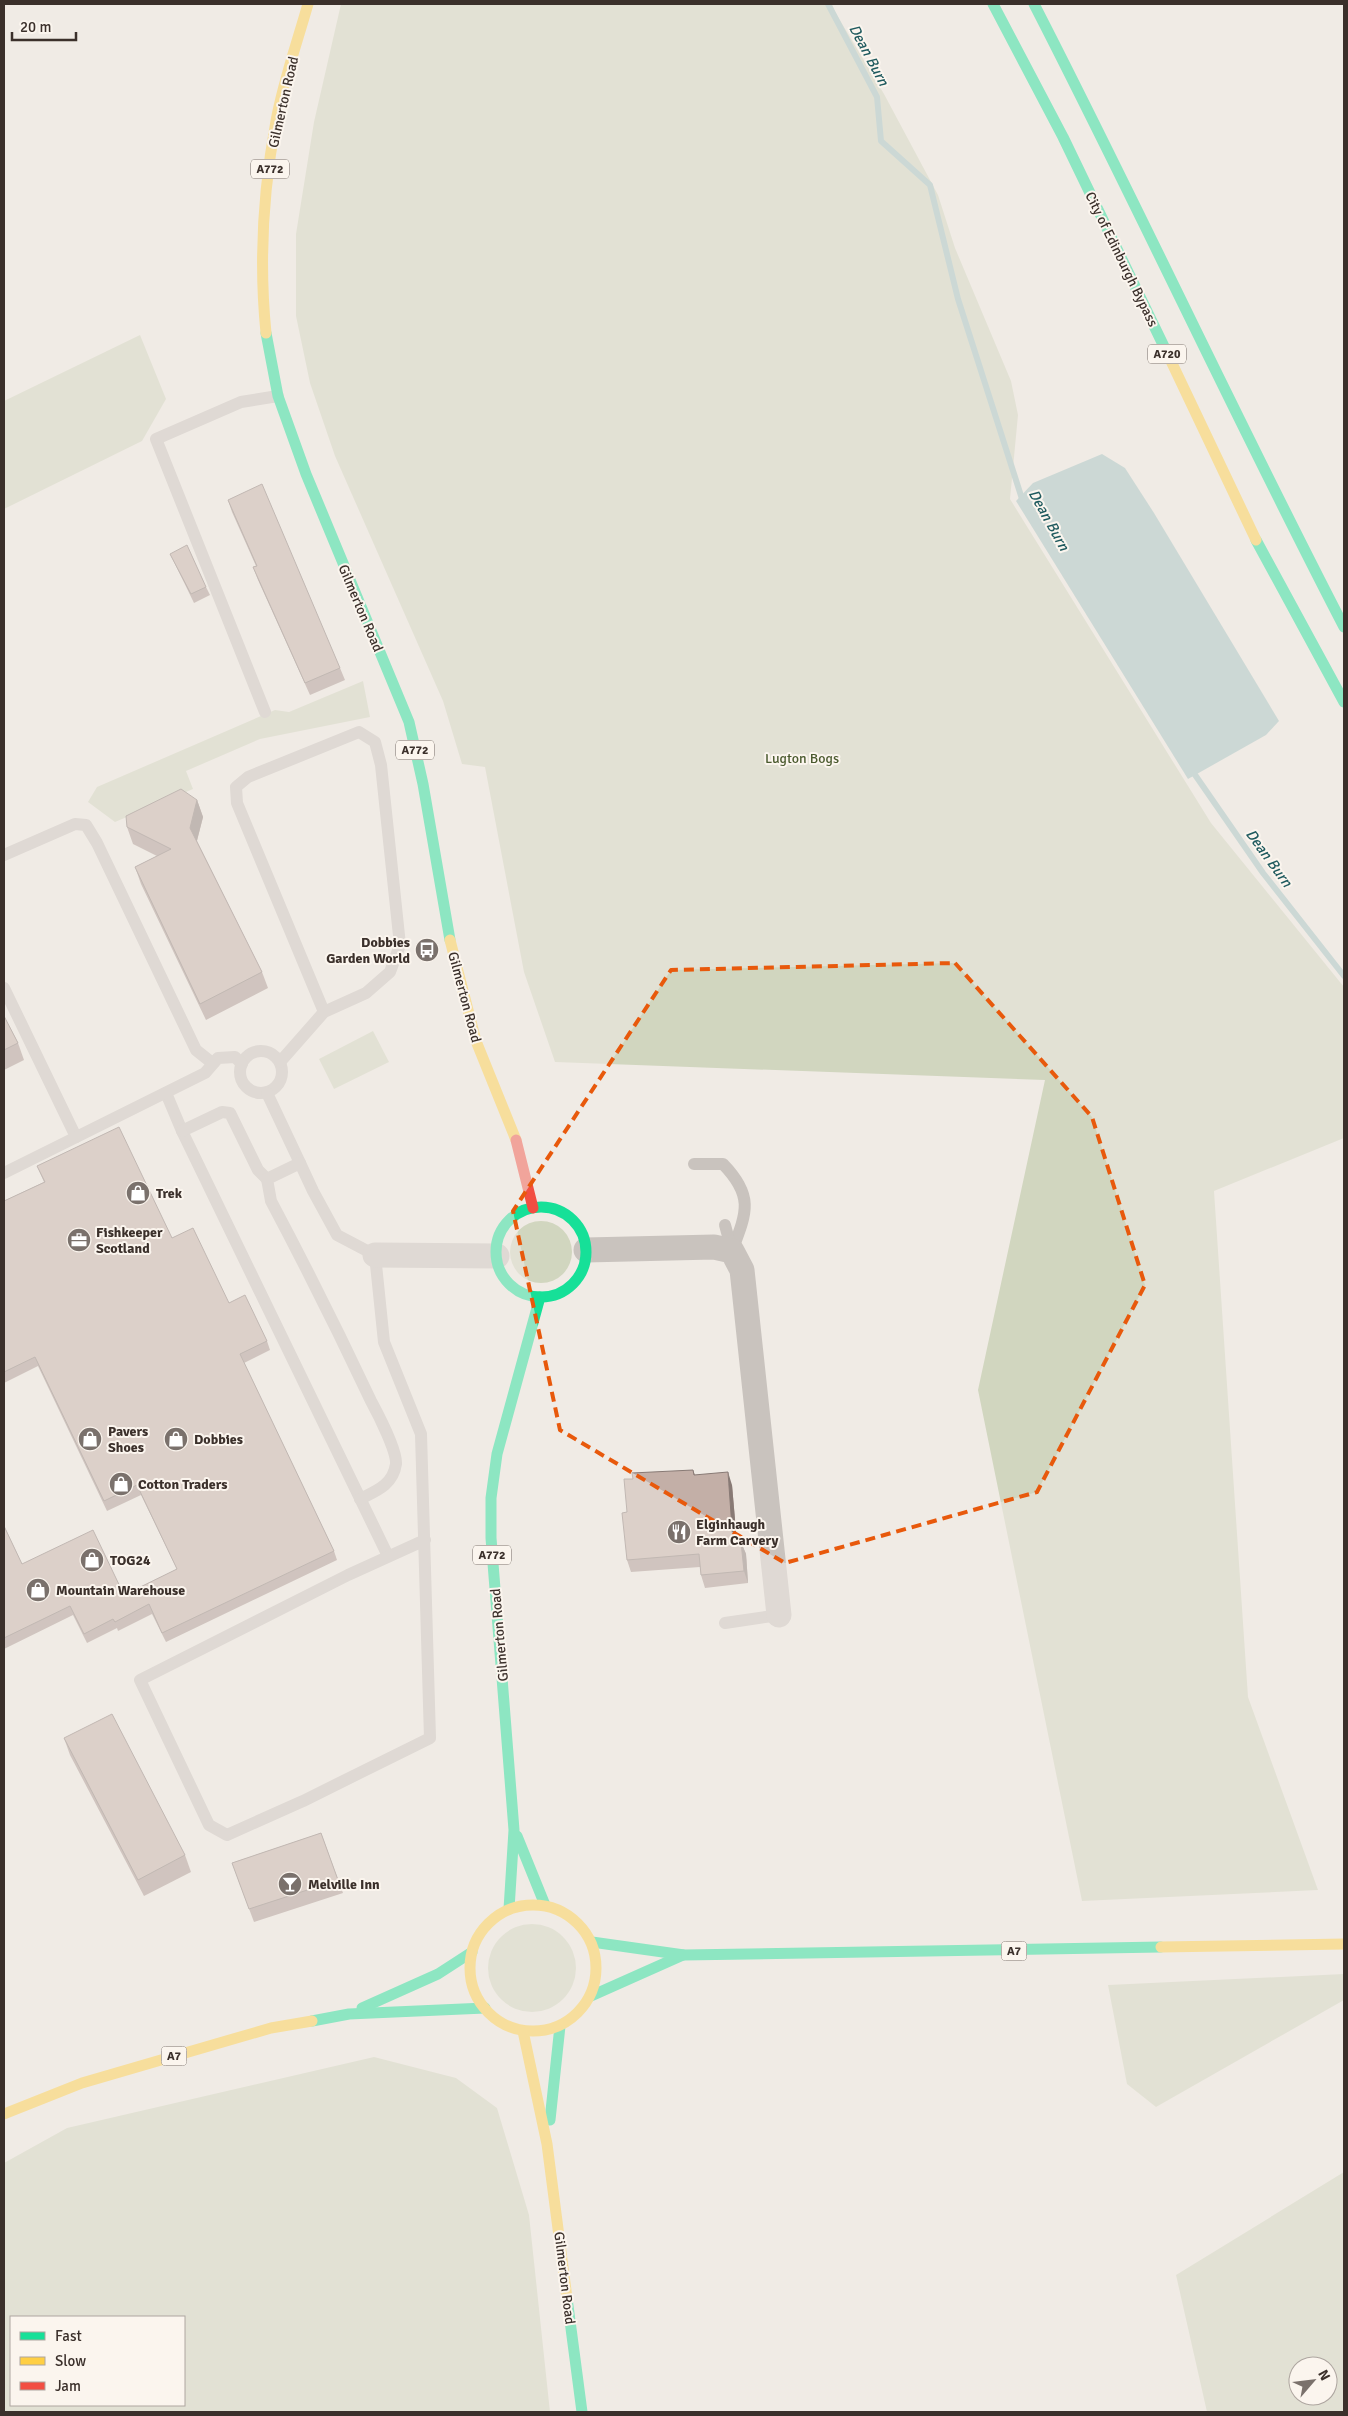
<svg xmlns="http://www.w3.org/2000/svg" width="1348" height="2416" viewBox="0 0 1348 2416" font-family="Signika,sans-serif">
<rect width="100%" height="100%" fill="#f0ebe5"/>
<g fill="#d1d6bf" fill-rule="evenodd">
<polygon points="341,4 832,4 835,12 884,94 938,195 955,248 1011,381 1018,415 1010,499 1211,823 1344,987 1344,1138 1214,1191 1248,1697 1318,1890 1082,1901 978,1390 1045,1080 555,1062 524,972 485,767 462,764 443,701 335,456 310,383 296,316 296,234 314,122"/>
<polygon points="140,335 166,399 142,441 4,509 4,401"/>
<polygon points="363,681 370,717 260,739 186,771 193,789 115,822 88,802 97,787 275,710 289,712"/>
<polygon points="373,1031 389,1062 334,1089 319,1059"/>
<circle cx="541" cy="1252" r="31"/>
<circle cx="532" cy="1968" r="44"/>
<polygon points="1344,1974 1344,2000 1156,2107 1127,2084 1108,1985"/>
<path d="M374,2057L456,2078L497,2108L529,2215L550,2412H4V2163L67,2128ZM11,2317H184V2405H11Z"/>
<path d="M1344,2172V2412H1207L1176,2275ZM1298,2366H1328V2396H1298Z"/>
</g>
<polygon fill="#a1c2c1" points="1102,454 1125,468 1154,513 1279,721 1266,735 1188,779 1016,501 1033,483"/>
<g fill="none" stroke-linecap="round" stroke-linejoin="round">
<g stroke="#a1c2c1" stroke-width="6">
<polyline points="828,4 877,97 881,141 930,185 958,299 1023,502"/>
<polyline points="1191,769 1263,873 1344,976"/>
</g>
<g stroke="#c9c3be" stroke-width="12">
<polyline points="265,712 156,439 241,402 278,396"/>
<polyline points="4,855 75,824 86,825 97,843 196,1050 211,1062 214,1062"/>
<polyline points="4,988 76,1137"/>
<circle cx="261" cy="1072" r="21"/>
<polyline points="280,1062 324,1012 366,993 390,972 400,945 381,765 375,742 359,732 248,777 236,787 237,803 324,1012"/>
<polyline points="166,1093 182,1131 388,1556"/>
<polyline points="267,1093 300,1163"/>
<polyline points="182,1131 222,1112 230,1113 258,1170 267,1179"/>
<path d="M694,1164H723C754,1196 747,1212 732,1251"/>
<polyline points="4,1173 205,1073 218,1058 235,1057 242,1064"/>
<polyline points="725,1225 732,1251"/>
<path d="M360,1499C376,1491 393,1485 396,1464C397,1451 378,1414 371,1401C339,1333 306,1267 271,1201L267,1179L300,1163L313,1191L337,1235L375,1255L384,1342L421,1434L430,1738L303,1801L227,1835L209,1825L140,1680L348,1575L425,1540"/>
<polyline points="725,1623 779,1615"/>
</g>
<g stroke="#c9c3be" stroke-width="25">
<polyline points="586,1250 714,1247 732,1251 742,1270 779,1615"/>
<polyline points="375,1255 497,1256"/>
</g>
<g stroke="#16e098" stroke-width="11">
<polyline points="993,4 1063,137 1170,359"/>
<path d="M1034,4C1140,210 1237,421 1344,627"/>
<polyline points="266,333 278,396 306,474 409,722 423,784 450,940"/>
<polyline points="1256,540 1344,702"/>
<circle cx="541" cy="1252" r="45"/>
<polyline points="517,1836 545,1905"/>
<polyline points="509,1909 514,1830 491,1538 491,1498 497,1454 540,1297"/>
<polyline points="592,1942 684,1955 1161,1947"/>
<polyline points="591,1996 683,1955"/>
<polyline points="362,2008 438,1974 472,1952"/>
<polyline points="312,2021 349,2014 485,2008"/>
<polyline points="550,2120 560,2026"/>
<polyline points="567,2298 582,2412"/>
</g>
<g stroke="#ffcf43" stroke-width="11">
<path d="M266,333C259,263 263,191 276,121C283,82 297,43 308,4"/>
<polyline points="1170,359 1256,540"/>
<polyline points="450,940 476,1041 516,1140"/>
<circle cx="533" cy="1968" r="63"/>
<polyline points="1161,1947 1344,1944"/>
<polyline points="523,2031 547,2144 567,2298"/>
<polyline points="4,2114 82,2083 271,2028 312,2021"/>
</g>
<polyline stroke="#f24e42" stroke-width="11" points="516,1140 533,1208"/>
</g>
<g fill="#a89690">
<polygon points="228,500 340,668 345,680 310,695 258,580 253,567 256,566 232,512"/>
<polygon points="170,554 206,587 210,595 194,603 174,562"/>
<polygon points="197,800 203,817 197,841 262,972 268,988 206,1020 141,884 135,867 157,856 133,844 127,827"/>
<polygon points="4,1016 18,1043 24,1060 4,1070"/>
<polygon points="37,1166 172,1238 229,1303 267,1341 270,1350 244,1363 334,1551 337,1560 166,1642 152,1614 118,1631 117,1628 87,1643 73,1615 4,1649 4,1526 22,1564 124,1595 177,1569 141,1495 107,1511 38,1366 4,1383 4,1201 44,1182"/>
<polygon points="693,1470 695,1475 732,1485 737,1542 741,1542 746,1554 748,1583 705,1588 701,1575 700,1567 631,1572 627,1560 627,1512 633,1479"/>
<polygon points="64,1738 185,1855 191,1872 144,1896 70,1755"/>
<polygon points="321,1833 343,1893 254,1922 232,1863"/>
</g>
<g fill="#887a75">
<polygon points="197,800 203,817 196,844 190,828"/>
<polygon points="728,1472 732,1485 738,1555 733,1542"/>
<polygon points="741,1542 746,1554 748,1583 744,1571"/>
</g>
<g fill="#c3afa7" stroke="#887a75">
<polygon points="262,484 340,668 305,683 253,567 257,566 228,500"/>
<polygon points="187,545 206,587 191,594 170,554"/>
<polygon points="181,789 197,800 190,828 262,972 200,1004 135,867 171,849 127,827 126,816"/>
<polygon points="4,1016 18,1043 4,1050"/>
<polygon points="119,1127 172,1238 193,1228 229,1303 245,1295 267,1341 240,1354 334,1551 162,1633 149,1604 115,1622 113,1619 84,1634 70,1606 4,1638 4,1526 22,1564 93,1530 124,1595 177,1569 137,1485 104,1501 35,1357 4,1372 4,1201 45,1182 37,1166"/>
<polygon points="693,1470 694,1475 728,1472 733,1542 741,1542 744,1571 701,1575 699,1554 627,1560 622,1513 627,1512 624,1479 633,1479 632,1473"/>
<polygon points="112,1714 185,1855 138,1880 64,1738"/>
<polygon points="321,1833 338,1880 249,1909 232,1863"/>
</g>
<path d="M0 0H1348V2416H0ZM955,963L1092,1117L1145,1285L1037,1492L785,1563L560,1430L513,1211L671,970Z" fill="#f0ebe5" fill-opacity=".55" fill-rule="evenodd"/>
<path fill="none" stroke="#e8590c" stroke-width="4" stroke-dasharray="10 6" stroke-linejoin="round" d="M955,963L1092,1117L1145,1285L1037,1492L785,1563L560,1430L513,1211L671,970Z"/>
<defs>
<g id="bus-disc" transform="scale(1.25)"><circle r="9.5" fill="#7a716c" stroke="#fbf5ee"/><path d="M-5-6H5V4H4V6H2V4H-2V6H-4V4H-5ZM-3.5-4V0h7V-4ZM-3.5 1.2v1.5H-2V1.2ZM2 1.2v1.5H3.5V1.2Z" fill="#fff"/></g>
<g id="shop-disc" transform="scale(1.25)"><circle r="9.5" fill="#7a716c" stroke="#fbf5ee"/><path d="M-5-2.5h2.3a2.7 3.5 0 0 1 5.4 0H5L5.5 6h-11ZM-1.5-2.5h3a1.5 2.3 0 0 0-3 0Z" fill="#fff"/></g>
<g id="office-disc" transform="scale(1.25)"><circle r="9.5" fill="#7a716c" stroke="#fbf5ee"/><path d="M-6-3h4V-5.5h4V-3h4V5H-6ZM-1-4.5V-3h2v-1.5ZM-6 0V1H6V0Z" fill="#fff"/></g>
<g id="restaurant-disc" transform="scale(1.25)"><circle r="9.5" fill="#7a716c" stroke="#fbf5ee"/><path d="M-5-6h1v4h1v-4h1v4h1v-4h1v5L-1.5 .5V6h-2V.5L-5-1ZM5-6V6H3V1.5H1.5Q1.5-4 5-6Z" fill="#fff"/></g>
<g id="bar-disc" transform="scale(1.25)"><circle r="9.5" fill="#7a716c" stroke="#fbf5ee"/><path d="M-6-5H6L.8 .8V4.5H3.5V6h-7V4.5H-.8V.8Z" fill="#fff"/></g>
</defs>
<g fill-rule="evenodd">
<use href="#bus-disc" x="427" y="950"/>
<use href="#shop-disc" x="138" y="1193"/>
<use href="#office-disc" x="79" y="1240"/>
<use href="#shop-disc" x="90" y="1439"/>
<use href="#shop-disc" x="176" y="1439"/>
<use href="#shop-disc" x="121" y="1484"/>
<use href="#restaurant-disc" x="679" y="1532"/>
<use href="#shop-disc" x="92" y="1560"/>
<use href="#shop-disc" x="38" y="1590"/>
<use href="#bar-disc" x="290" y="1884"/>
</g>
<g text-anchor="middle" stroke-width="4" stroke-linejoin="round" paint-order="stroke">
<g fill="#fbf5ee" stroke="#756b66" stroke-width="1">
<rect x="251" y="159.5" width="38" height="19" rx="4"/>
<rect x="1148" y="344.5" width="38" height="19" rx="4"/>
<rect x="396" y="740.5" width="38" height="19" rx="4"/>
<rect x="473" y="1545.5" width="38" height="19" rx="4"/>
<rect x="1001.5" y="1941.5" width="25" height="19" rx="4"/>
<rect x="161.5" y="2046.5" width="25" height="19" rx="4"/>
</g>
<g font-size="12" font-weight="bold" fill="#3b302b">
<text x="270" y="173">A772</text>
<text x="1167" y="358">A720</text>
<text x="415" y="754">A772</text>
<text x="492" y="1559">A772</text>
<text x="1014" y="1955">A7</text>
<text x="174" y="2060">A7</text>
</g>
<g font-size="14" fill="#3b302b" stroke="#fbf5ee">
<text transform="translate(283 102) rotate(-77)" y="5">Gilmerton Road</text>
<text transform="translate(1122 259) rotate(64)" y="5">City of Edinburgh Bypass</text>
<text transform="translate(361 608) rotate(67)" y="5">Gilmerton Road</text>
<text transform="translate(465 997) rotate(75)" y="5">Gilmerton Road</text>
<text transform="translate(499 1635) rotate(-95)" y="5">Gilmerton Road</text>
<text transform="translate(565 2278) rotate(83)" y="5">Gilmerton Road</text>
</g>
<g font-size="14" fill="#4a5a2e" stroke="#fbf5ee">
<text x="802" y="763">Lugton Bogs</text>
</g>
<g font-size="14" font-weight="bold" fill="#3b302b" stroke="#fbf5ee" text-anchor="start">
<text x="410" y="947" text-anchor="end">Dobbies<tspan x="410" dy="16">Garden World</tspan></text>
<text x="156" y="1198">Trek</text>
<text x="96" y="1237">Fishkeeper<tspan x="96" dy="16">Scotland</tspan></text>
<text x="108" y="1436">Pavers<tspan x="108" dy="16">Shoes</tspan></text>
<text x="194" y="1444">Dobbies</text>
<text x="138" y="1489">Cotton Traders</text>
<text x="696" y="1529">Elginhaugh<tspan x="696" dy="16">Farm Carvery</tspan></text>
<text x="110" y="1565">TOG24</text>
<text x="56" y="1595">Mountain Warehouse</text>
<text x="308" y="1889">Melville Inn</text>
</g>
<g font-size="15" font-style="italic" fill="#1f5a5e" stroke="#fbf5ee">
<text transform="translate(869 55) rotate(62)" y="5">Dean Burn</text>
<text transform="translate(1049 520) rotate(61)" y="5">Dean Burn</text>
<text transform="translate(1269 858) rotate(54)" y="5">Dean Burn</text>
</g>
</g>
<rect width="1348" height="2416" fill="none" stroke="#3b302b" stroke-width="10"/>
<rect x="10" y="2316" width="175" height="90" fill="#fbf5ee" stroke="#aea6a0"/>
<rect x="20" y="2332" width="25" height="8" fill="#16e098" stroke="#aea6a0"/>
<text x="55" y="2341" font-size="15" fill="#3b302b">Fast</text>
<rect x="20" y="2357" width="25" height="8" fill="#ffcf43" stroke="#aea6a0"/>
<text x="55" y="2366" font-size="15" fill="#3b302b">Slow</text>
<rect x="20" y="2382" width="25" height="8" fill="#f24e42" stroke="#aea6a0"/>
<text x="55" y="2391" font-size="15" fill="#3b302b">Jam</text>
<g transform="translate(1313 2381) rotate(62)"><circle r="24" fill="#fbf5ee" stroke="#aea6a0"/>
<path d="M0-4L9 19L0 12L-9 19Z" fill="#7a716c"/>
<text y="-8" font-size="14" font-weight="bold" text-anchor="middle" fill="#3b302b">N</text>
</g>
<path d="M12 32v8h64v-8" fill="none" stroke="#3b302b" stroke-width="2.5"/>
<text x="20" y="32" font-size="15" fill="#3b302b" stroke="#fbf5ee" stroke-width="4" paint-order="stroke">20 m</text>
</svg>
